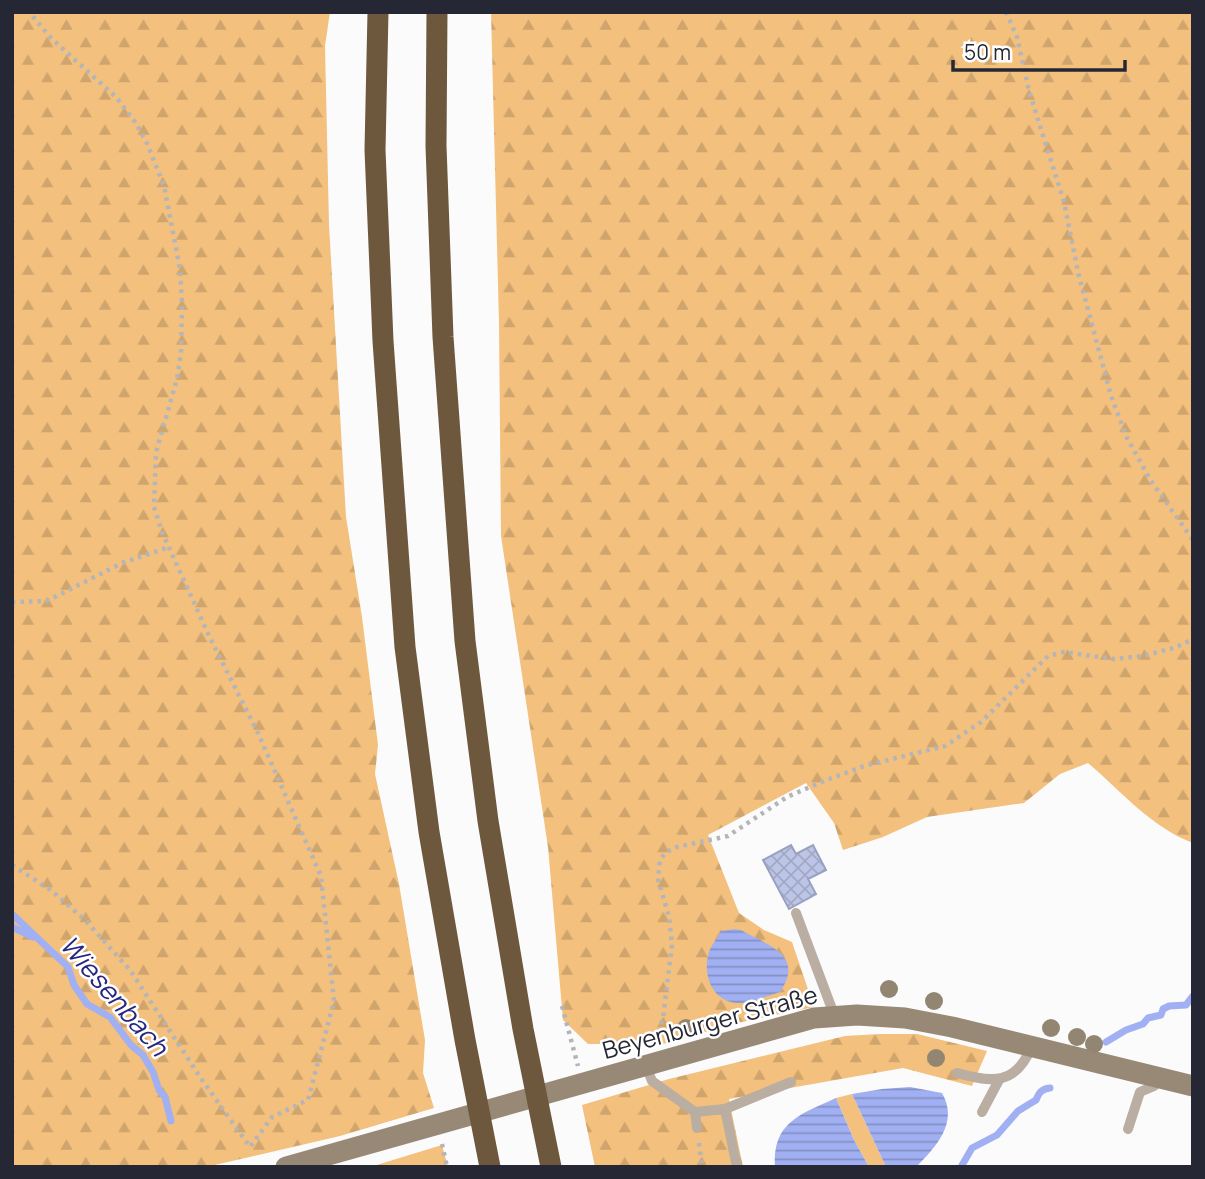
<svg xmlns="http://www.w3.org/2000/svg" width="1205" height="1179" viewBox="0 0 1205 1179" font-family="Manrope,sans-serif">
<defs>
<pattern id="forest-firs" width="22" height="20" patternUnits="userSpaceOnUse" patternTransform="scale(1.75)"><rect width="22" height="20" fill="#f3c07d"/><path d="M5 1l3.5 6h-7zM16 11l3.5 6h-7z" fill="#d0a56d"/></pattern>
<pattern id="water-rules" width="6" height="5" patternUnits="userSpaceOnUse" patternTransform="scale(1.75)"><rect width="6" height="5" fill="#a1b0f2"/><path d="M0 2.5h6" fill="none" stroke="#838fc5"/></pattern>
<pattern id="building-cross-hatch" width="8" height="8" patternUnits="userSpaceOnUse" patternTransform="scale(1.75)"><rect width="8" height="8" fill="#bdc5e6"/><path d="M0 0l8 8M0 8l8-8" fill="none" stroke="#a2a9c6"/></pattern>
</defs>
<rect width="100%" height="100%" fill="#fbfbfb"/>
<g fill="#f3c07d">
<polygon points="852,1094 886,1167 869,1167 854,1140 836,1098"/>
<polygon points="442,1145 448,1167 370,1167"/>
</g>
<g fill="url(#forest-firs)">
<polygon points="12,12 330,12 325,46 329,225 346,517 362,617 378,745 375,774 399,884 425,1040 423,1073 434,1108 340,1136 206,1167 12,1167"/>
<path d="M491,12H1193V843C1151,827 1122,792 1088,763L1060,774L1024,803L927,817L883,837L843,850L834,823L806,783L708,835L739,913L764,930L792,942L814,1007L737,1023L663,1044H588L563,1020L548,847L501,536L499,323Z"/>
<polygon points="880,1034 917,1034 987,1051 972,1086 903,1068 729,1099 743,1167 595,1167 582,1105 669,1079 845,1036"/>
</g>
<g fill="url(#water-rules)">
<path d="M735,929L741,930C769,946 805,955 780,992C767,996 751,1003 738,1003C711,1002 701,972 710,949C713,943 718,937 721,931Z"/>
<path d="M910,1087L942,1093C959,1122 936,1147 916,1167H886L852,1094L882,1089Z"/>
<path d="M836,1098L854,1140L869,1167H775C772,1122 801,1114 836,1098Z"/>
</g>
<g fill="none" stroke-linecap="round" stroke-linejoin="round">
<g stroke="#a1b0f2" stroke-width="7">
<polyline points="12,914 68,967 74,985 87,1004 110,1017 131,1045 143,1055 153,1072 159,1090 165,1097 171,1121"/>
<polyline points="12,927 33,937"/>
<polyline points="1106,1042 1126,1030 1143,1024 1148,1018 1161,1015 1163,1009 1169,1006 1186,1005 1193,996"/>
<path d="M961,1167L972,1148L997,1135L1018,1111L1036,1100C1039,1093 1041,1089 1050,1088"/>
</g>
</g>
<polygon fill="url(#building-cross-hatch)" stroke="#99a1c2" stroke-width="2" points="791,845 796,854 813,845 826,870 808,879 816,894 789,909 763,860"/>
<g fill="none" stroke-linecap="round" stroke-linejoin="round">
<g stroke="#b4b5b9" stroke-width="4.5" stroke-dasharray="3.5 5" stroke-linecap="butt">
<polyline points="1006,12 1017,37 1029,91 1064,202 1078,272 1111,396 1127,438 1151,481 1193,540"/>
<polyline points="12,602 47,601 122,563 169,547"/>
<polyline points="12,865 52,891 86,921 130,970 202,1080 250,1147 272,1117 308,1100 334,1001 321,876 258,733 210,638 162,532 154,507 156,452 177,379 181,353 182,303 180,269 164,186 146,141 135,122 117,98 51,38 29,12"/>
<polyline points="562,1006 578,1066"/>
<polyline points="655,1040 663,1018 672,945 669,917 658,879 660,860 666,852 677,847 728,836 787,797 824,781 864,766 945,746 981,722 1048,656 1064,652 1113,659 1143,656 1174,648 1193,639"/>
<polyline points="699,1143 702,1167"/>
<polyline points="442,1144 447,1167"/>
</g>
<g stroke="#b9aea1" stroke-width="10">
<polyline points="796,913 835,1017"/>
<polyline points="646,1066 652,1081 695,1112 725,1109 737,1167"/>
<path d="M957,1073C993,1083 1016,1085 1032,1046"/>
<polyline points="725,1109 791,1082"/>
<polyline points="695,1112 697,1128"/>
<polyline points="982,1112 999,1080"/>
<polyline points="1128,1129 1140,1092 1154,1086 1160,1080"/>
</g>
<polyline stroke="#988976" stroke-width="21" points="286,1167 814,1018 857,1015 905,1018 952,1027 1193,1086"/>
<g stroke="#6d583e" stroke-width="21">
<polyline points="378,12 375,150 383,341 405,647 429,832 465,1040 490,1167"/>
<polyline points="437,12 436,146 443,337 465,641 488,821 523,1029 551,1167"/>
</g>
</g>
<g fill="#928672">
<circle cx="889" cy="989" r="9"/>
<circle cx="934" cy="1001" r="9"/>
<circle cx="686" cy="1028" r="9"/>
<circle cx="1051" cy="1028" r="9"/>
<circle cx="1077" cy="1037" r="9"/>
<circle cx="1094" cy="1044" r="9"/>
<circle cx="936" cy="1058" r="9"/>
</g>
<g text-anchor="middle" stroke-width="5" stroke-linejoin="round" paint-order="stroke">
<g font-size="24" fill="#252834" stroke="#fff">
<text transform="translate(710 1023) rotate(-15)" y="8">Beyenburger Straße</text>
</g>
<g font-size="26" font-style="italic" fill="#242681" stroke="#fff">
<text transform="translate(114 996) rotate(49)" y="9">Wiesenbach</text>
</g>
</g>
<rect width="1205" height="1179" fill="none" stroke="#252834" stroke-width="28"/>
<path d="M953 60v10h172v-10" fill="none" stroke="#252834" stroke-width="3.5"/>
<text x="964" y="60" font-size="21" fill="#252834" stroke="#ffffff" stroke-width="5" paint-order="stroke">50 m</text>
</svg>
